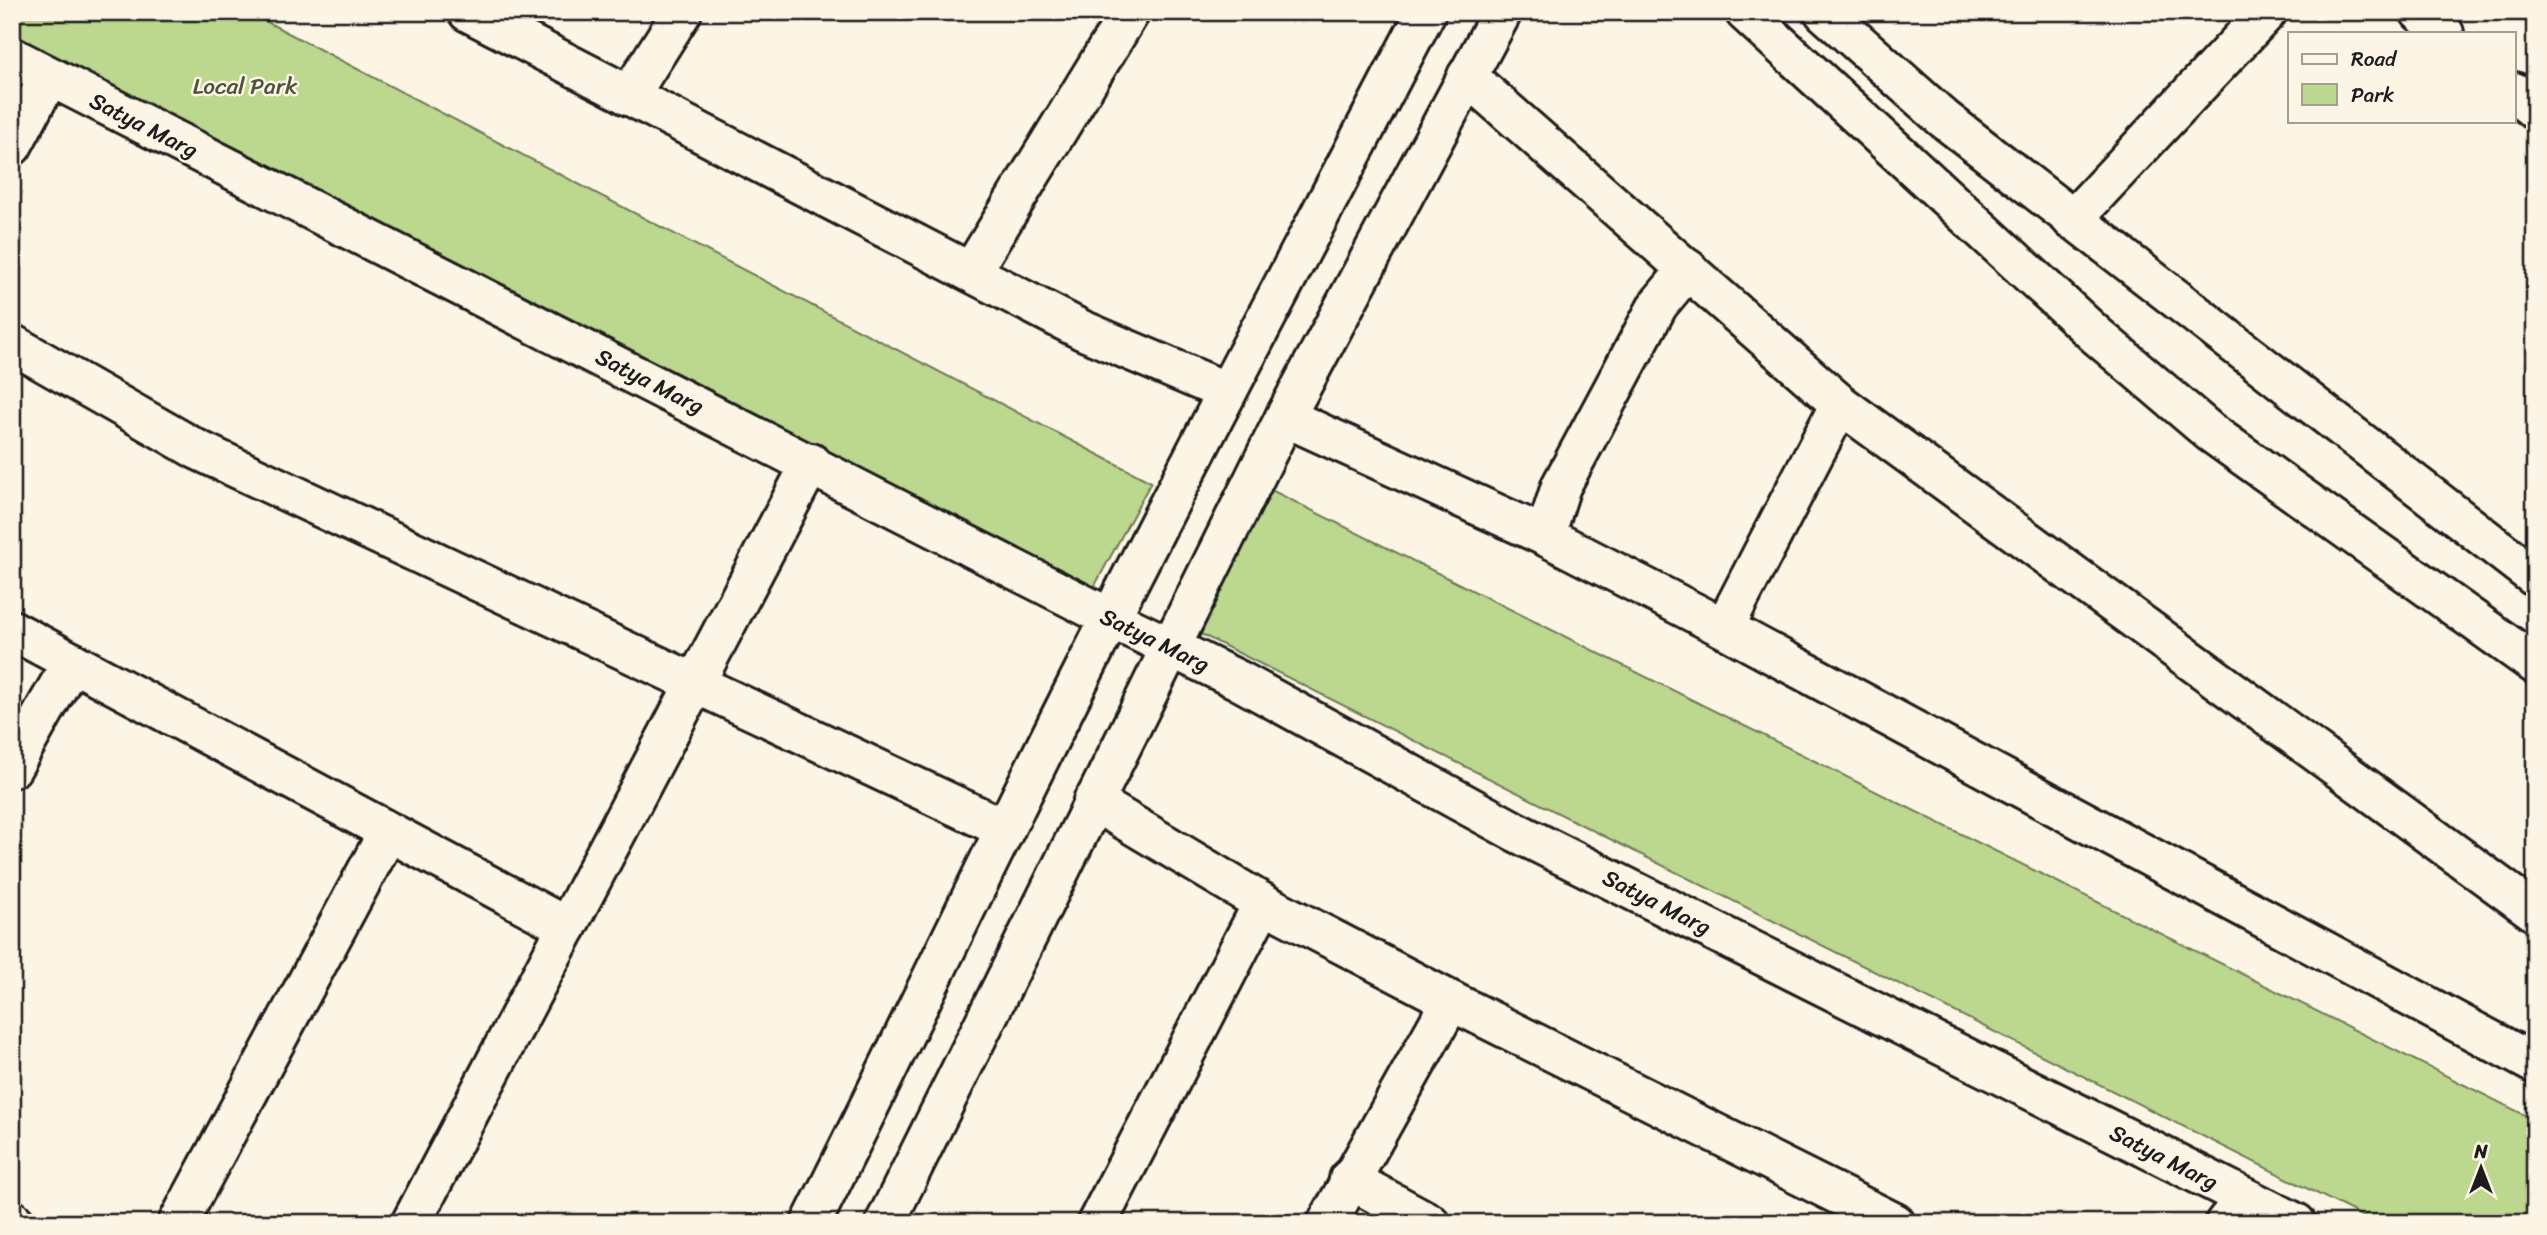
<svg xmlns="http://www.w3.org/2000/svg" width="2547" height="1235" viewBox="0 0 2547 1235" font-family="Sriracha,sans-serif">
<rect width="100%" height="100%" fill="#fcf5e5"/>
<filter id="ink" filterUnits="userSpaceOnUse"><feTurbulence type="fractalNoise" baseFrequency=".0143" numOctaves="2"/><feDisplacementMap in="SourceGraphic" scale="14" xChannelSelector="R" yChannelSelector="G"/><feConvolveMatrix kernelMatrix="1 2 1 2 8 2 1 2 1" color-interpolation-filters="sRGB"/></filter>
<g filter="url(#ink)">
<g fill="#bcd78e" stroke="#6c7a55" stroke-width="2">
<polygon points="12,12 248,12 1151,482 1093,589 12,43"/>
<polygon points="1251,480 2535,1120 2535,1223 2376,1223 1175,621"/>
</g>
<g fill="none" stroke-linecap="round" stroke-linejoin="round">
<g stroke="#1c1c1c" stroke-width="44">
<g id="minor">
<polyline points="468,12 1082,330 1227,392"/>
<polyline points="2420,12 2444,33"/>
<polyline points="12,57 1112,619 1238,680 1516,832 2296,1223"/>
<polyline points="1467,76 1840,404 2535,912"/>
<polyline points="2514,92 2535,110"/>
<polyline points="629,96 682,12"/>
<polyline points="12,146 49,77"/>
<polyline points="2072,220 2267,12"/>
<polyline points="971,272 1130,12"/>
<polyline points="12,344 196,449 1005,829"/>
<polyline points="1285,417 1545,536 1724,628 2535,1064"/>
<polyline points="1545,536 1561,486 1658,305 1688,269"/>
<polyline points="1724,628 1840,404"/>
<polyline points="12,630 567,927"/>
<polyline points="12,768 72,662"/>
<polyline points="1093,801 1263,903 1451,1001 1895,1223"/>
<polyline points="1349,1179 1430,1223"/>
<polyline points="12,1220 15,1223"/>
<polyline points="178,1223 388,832"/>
<polyline points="411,1223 811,463"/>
<path d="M811,1223C877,1093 939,962 1004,831C1139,555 1284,285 1426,12"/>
<polyline points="885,1223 1285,417 1502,12"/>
<polyline points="1097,1223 1263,903"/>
<polyline points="1327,1223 1451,1001"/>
<polyline points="2225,1223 2245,1198"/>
</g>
</g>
<g stroke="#1c1c1c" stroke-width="44">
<g id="major">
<polyline points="1745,12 2096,335 2210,432 2535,664"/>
<polyline points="1824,12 1944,119 2535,577"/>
</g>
</g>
<use href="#minor" stroke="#fcf5e5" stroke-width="38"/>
<use href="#major" stroke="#fcf5e5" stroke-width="38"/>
</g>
</g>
<g text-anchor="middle" stroke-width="5" stroke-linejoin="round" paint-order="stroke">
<g font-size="23" fill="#4c543e" stroke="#fcf5e5">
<text x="245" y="94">Local Park</text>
</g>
<g font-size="23" fill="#1c1c1c" stroke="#fcf5e5">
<text transform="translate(144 125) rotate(27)" y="8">Satya Marg</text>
<text transform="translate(650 381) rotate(27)" y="8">Satya Marg</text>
<text transform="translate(1155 640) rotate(26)" y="8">Satya Marg</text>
<text transform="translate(1657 902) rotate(27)" y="8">Satya Marg</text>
<text transform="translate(2164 1157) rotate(27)" y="8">Satya Marg</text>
</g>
</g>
<rect width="2547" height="1235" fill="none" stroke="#fcf5e5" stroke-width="42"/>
<rect x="21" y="21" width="2505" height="1193" fill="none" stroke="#1c1c1c" stroke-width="2.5" filter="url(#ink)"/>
<rect x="2288" y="32" width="228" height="91" fill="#fcf5e5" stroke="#a29e95" stroke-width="2"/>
<rect x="2302" y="54" width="35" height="10" fill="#fcf5e5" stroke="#a29e95" stroke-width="2"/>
<text x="2351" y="66" font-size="21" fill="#1c1c1c">Road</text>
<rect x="2302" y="84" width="35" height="21" fill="#bcd78e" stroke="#a29e95" stroke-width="2"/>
<text x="2351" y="102" font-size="21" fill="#1c1c1c">Park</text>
<g transform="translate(2481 1168)" stroke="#fcf5e5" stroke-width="5" paint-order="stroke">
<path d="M0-5L12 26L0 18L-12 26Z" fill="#1c1c1c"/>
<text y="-10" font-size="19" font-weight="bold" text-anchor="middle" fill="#1c1c1c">N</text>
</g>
</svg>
